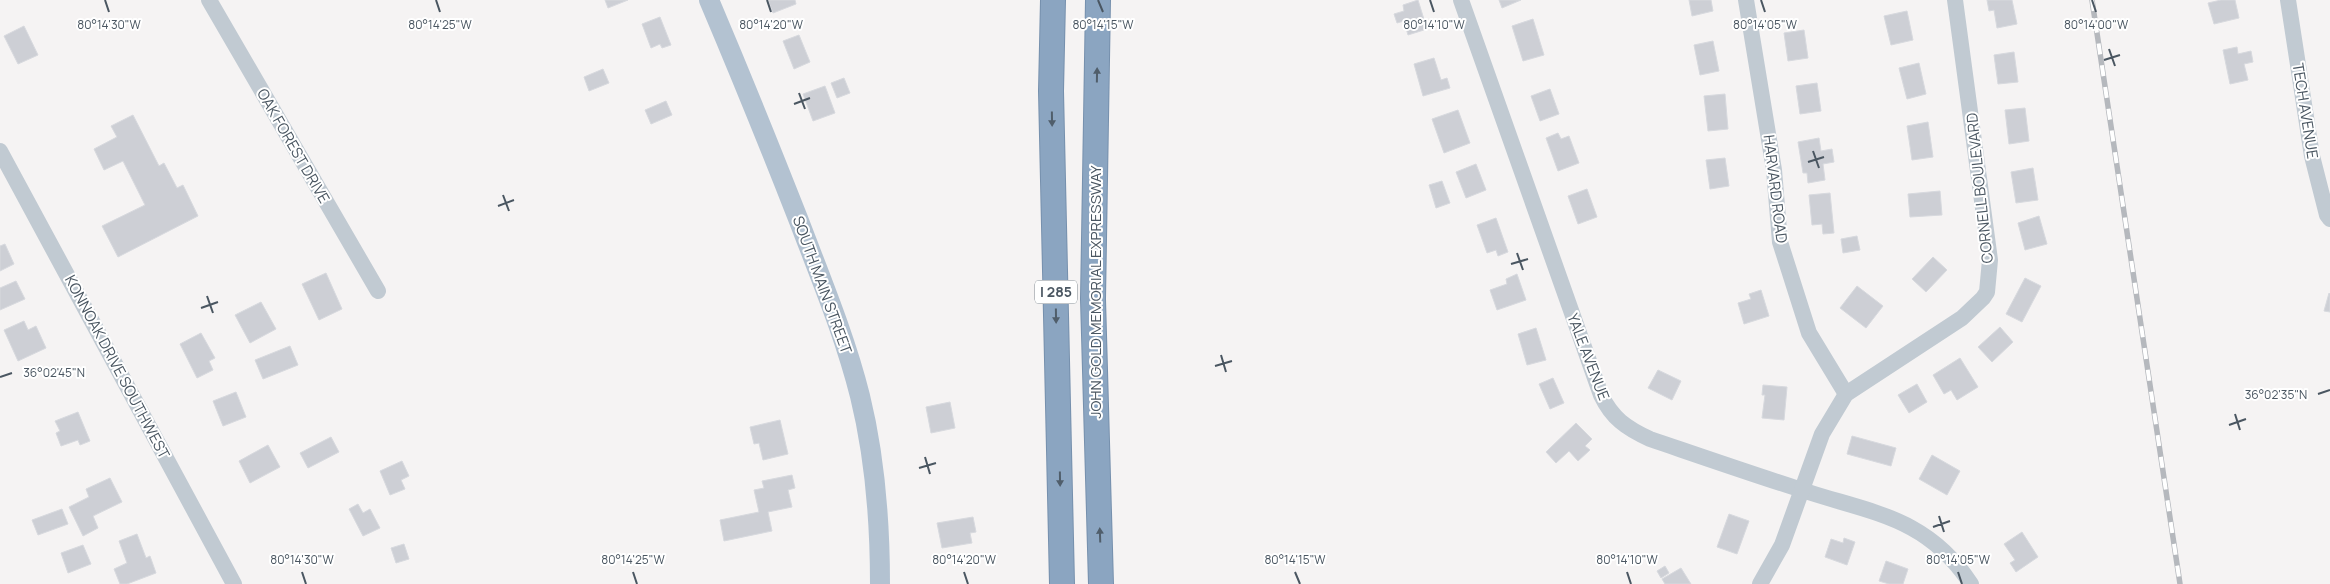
<svg xmlns="http://www.w3.org/2000/svg" width="2330" height="584" viewBox="0 0 2330 584" font-family="Manrope,sans-serif">
<rect width="100%" height="100%" fill="#f5f3f3"/>
<g fill="#cdcfd5" stroke="#d7d9de">
<polygon points="605,0 628,0 608,8"/>
<polygon points="768,0 795,0 796,4 773,13"/>
<polygon points="1418,0 1427,29 1408,35 1404,21 1397,23 1394,14 1404,11 1403,5"/>
<polygon points="1499,0 1521,0 1502,8"/>
<polygon points="1689,0 1711,0 1713,11 1692,16"/>
<polygon points="1987,0 2012,0 2017,24 1997,28 1994,10 1989,11"/>
<polygon points="2221,0 2235,0 2239,18 2214,24 2208,3"/>
<polygon points="1907,11 1913,40 1891,45 1884,16"/>
<polygon points="660,17 671,45 662,48 660,44 651,48 642,24"/>
<polygon points="1533,19 1544,55 1523,61 1512,26"/>
<polygon points="24,26 38,55 18,64 4,36"/>
<polygon points="1804,30 1808,58 1788,61 1784,33"/>
<polygon points="799,35 810,62 794,69 783,41"/>
<polygon points="1713,41 1719,71 1700,75 1694,45"/>
<polygon points="2237,47 2238,54 2251,51 2253,62 2244,64 2248,80 2230,84 2223,50"/>
<polygon points="2014,52 2018,82 1998,84 1994,55"/>
<polygon points="1434,58 1441,80 1447,78 1450,88 1423,96 1414,64"/>
<polygon points="1919,63 1926,94 1907,99 1899,68"/>
<polygon points="603,69 609,83 589,91 584,77"/>
<polygon points="844,78 850,93 837,98 831,83"/>
<polygon points="1817,83 1821,111 1800,114 1796,86"/>
<polygon points="825,86 835,113 813,121 803,94"/>
<polygon points="1550,89 1559,114 1540,121 1531,96"/>
<polygon points="1725,94 1728,129 1708,131 1704,96"/>
<polygon points="666,101 672,115 651,124 645,110"/>
<polygon points="2025,108 2029,141 2009,144 2005,110"/>
<polygon points="1458,110 1470,143 1444,153 1432,119"/>
<polygon points="133,115 159,166 164,163 177,188 183,185 198,216 118,257 102,226 145,205 123,161 104,170 94,149 117,137 111,126"/>
<polygon points="1928,122 1933,157 1912,160 1907,126"/>
<polygon points="1558,133 1561,139 1569,136 1579,163 1558,171 1546,138"/>
<polygon points="1819,138 1821,151 1832,149 1834,162 1823,164 1825,180 1808,183 1807,173 1803,173 1798,142"/>
<polygon points="1725,158 1729,186 1710,189 1706,160"/>
<polygon points="1476,164 1486,190 1466,198 1456,172"/>
<polygon points="2033,168 2038,200 2016,203 2011,172"/>
<polygon points="1442,181 1450,203 1436,208 1429,185"/>
<polygon points="1587,189 1597,217 1578,224 1568,196"/>
<polygon points="1940,191 1942,215 1910,217 1908,194"/>
<polygon points="1830,193 1834,233 1823,234 1822,224 1812,225 1809,195"/>
<polygon points="2039,216 2047,244 2025,250 2018,223"/>
<polygon points="1496,218 1508,252 1498,256 1496,250 1487,253 1477,225"/>
<polygon points="1857,236 1860,250 1843,253 1841,239"/>
<polygon points="5,244 14,264 0,271 0,246"/>
<polygon points="1933,257 1947,270 1926,292 1912,279"/>
<polygon points="326,273 342,309 319,320 302,284"/>
<polygon points="1517,274 1526,300 1497,310 1490,290 1507,284 1506,279"/>
<polygon points="2025,278 2041,286 2022,322 2006,314"/>
<polygon points="16,281 25,299 0,310 0,288"/>
<polygon points="1857,286 1883,306 1866,328 1840,308"/>
<polygon points="1761,290 1769,316 1744,324 1738,303 1751,299 1749,294"/>
<polygon points="2329,293 2330,294 2330,312 2324,311"/>
<polygon points="261,302 276,329 250,343 235,315"/>
<polygon points="24,321 28,330 36,326 46,348 18,361 4,330"/>
<polygon points="2000,327 2013,342 1992,362 1978,347"/>
<polygon points="1536,328 1546,360 1527,365 1518,334"/>
<polygon points="201,333 215,358 209,361 213,370 197,378 180,344"/>
<polygon points="290,346 298,365 263,379 255,360"/>
<polygon points="1960,358 1978,387 1957,400 1951,390 1944,394 1933,375"/>
<polygon points="1658,370 1681,381 1672,400 1648,388"/>
<polygon points="1553,378 1564,403 1550,409 1539,384"/>
<polygon points="1917,384 1927,402 1909,413 1898,395"/>
<polygon points="1763,385 1787,387 1784,420 1762,418 1765,395 1762,395"/>
<polygon points="236,392 246,417 223,426 213,401"/>
<polygon points="950,402 955,428 931,433 926,407"/>
<polygon points="78,412 90,441 80,445 78,440 61,446 56,433 60,431 55,421"/>
<polygon points="780,420 788,454 763,460 759,443 754,444 750,427"/>
<polygon points="1576,423 1592,439 1585,446 1590,450 1578,461 1569,451 1556,463 1546,452"/>
<polygon points="1852,436 1896,448 1891,466 1847,454"/>
<polygon points="331,437 339,452 308,468 300,453"/>
<polygon points="268,445 280,467 250,483 239,461"/>
<polygon points="1932,455 1960,471 1947,495 1919,479"/>
<polygon points="402,461 409,476 401,480 405,489 390,495 380,471"/>
<polygon points="792,475 795,488 788,490 792,507 768,512 772,531 724,541 720,520 759,512 754,490 764,488 762,481"/>
<polygon points="110,478 122,502 93,516 98,528 83,536 69,507 89,497 86,489"/>
<polygon points="358,504 363,513 370,509 380,528 363,536 349,509"/>
<polygon points="62,509 68,524 38,535 32,520"/>
<polygon points="1729,514 1749,521 1737,554 1717,547"/>
<polygon points="973,517 976,532 970,533 972,543 942,548 937,523"/>
<polygon points="2022,532 2038,557 2016,572 2010,563 2015,560 2004,544"/>
<polygon points="137,534 146,558 150,556 156,573 127,584 120,584 114,569 127,563 119,541"/>
<polygon points="1844,538 1855,542 1847,565 1825,557 1831,539 1843,543"/>
<polygon points="404,544 409,559 396,563 391,548"/>
<polygon points="83,545 91,564 68,573 61,553"/>
<polygon points="1886,561 1908,569 1903,584 1889,584 1879,581"/>
<polygon points="1665,566 1669,573 1661,578 1657,571"/>
<polygon points="1681,568 1691,584 1665,584 1662,579"/>
</g>
<g fill="none" stroke-linecap="round" stroke-linejoin="round">
<g stroke="#7690ad" stroke-width="26">
<g id="highway">
<polyline points="1053,0 1051,91 1062,584"/>
<polyline points="1098,0 1093,299 1101,584"/>
</g>
</g>
<g stroke="#c1cad2" stroke-width="16">
<polyline points="209,0 378,291"/>
<path d="M1461,0L1601,395C1612,418 1626,428 1650,439C1700,456 1749,473 1799,489C1869,513 1926,515 1971,584"/>
<polyline points="1746,0 1774,170 1780,242 1809,333 1846,394"/>
<polyline points="2288,0 2312,156 2327,215 2330,219"/>
<polyline points="0,151 234,584"/>
<polyline points="1760,584 1782,545 1822,434 1846,394 1962,318 1983,298 1987,292 1990,260 1955,0"/>
</g>
<path stroke="#b3c2d1" stroke-width="20" d="M709,0C740,73 770,147 799,221C821,279 845,336 860,396C875,457 880,521 880,584"/>
<use href="#highway" stroke="#8ba5c1" stroke-width="24"/>
<g stroke="#b5b8bd" stroke-width="5.5">
<polyline id="rail" points="2092,0 2180,584"/>
</g>
<use href="#rail" stroke="#fff" stroke-width="4" stroke-dasharray="11" stroke-linecap="butt"/>
</g>
<defs><path id="oneway-solid" d="M-6-.8H1V-3.2L6.5 0L1 3.2V.8H-6Z" transform="scale(1.25)"/></defs>
<g fill="#505e6b">
<use href="#oneway-solid" transform="translate(1097 75) rotate(-89)"/>
<use href="#oneway-solid" transform="translate(1052 119) rotate(89)"/>
<use href="#oneway-solid" transform="translate(1056 316) rotate(89)"/>
<use href="#oneway-solid" transform="translate(1060 479) rotate(89)"/>
<use href="#oneway-solid" transform="translate(1100 535) rotate(-92)"/>
</g>
<path fill="none" stroke="#4a5661" stroke-width="2" d="M105,0L109,12M436,0L440,12M767,0L771,12M1098,0L1103,12M1430,0L1434,12M1761,0L1765,12M2092,0L2096,12M2109,49L2115,66M2104,60L2120,55M799,93L805,109M794,104L810,98M1813,151L1819,168M1808,162L1824,157M503,195L509,211M498,206L514,200M1517,253L1523,270M1511,264L1528,259M207,296L213,313M201,308L218,302M1221,355L1226,372M1215,366L1232,361M0,377L12,373M2318,394L2330,390M2235,414L2240,430M2229,425L2246,419M925,457L930,474M919,468L936,463M1939,516L1944,532M1933,527L1950,521M302,572L306,584M633,572L637,584M964,572L968,584M1295,572L1300,584M1627,572L1631,584M1958,572L1962,584"/>
<g text-anchor="middle" stroke-width="4" stroke-linejoin="round" paint-order="stroke">
<rect fill="#fff" stroke="#808990" stroke-width="1" x="1035" y="280.5" width="42" height="23" rx="4"/>
<g font-size="14" font-weight="bold" fill="#4a5661">
<text x="1056" y="297">I 285</text>
</g>
<g font-size="15" fill="#4a5661" stroke="#fff">
<text transform="translate(2305 111) rotate(81)" y="5">TECH AVENUE</text>
<text transform="translate(293 146) rotate(60)" y="5">OAK FOREST DRIVE</text>
<text transform="translate(1980 188) rotate(-96)" y="5">CORNELL BOULEVARD</text>
<text transform="translate(1775 189) rotate(83)" y="5">HARVARD ROAD</text>
<text transform="translate(822 285) rotate(70)" y="5">SOUTH MAIN STREET</text>
<text transform="translate(1096 292) rotate(-90)" y="5">JOHN GOLD MEMORIAL EXPRESSWAY</text>
<text transform="translate(1588 357) rotate(69)" y="5">YALE AVENUE</text>
<text transform="translate(117 367) rotate(62)" y="5">KONNOAK DRIVE SOUTHWEST</text>
</g>
</g>
<g font-size="12" text-anchor="middle" fill="#4a5661" stroke="#fff" stroke-width="4" stroke-linejoin="round" paint-order="stroke">
<text x="109" y="29">80°14'30"W</text>
<text x="771" y="29">80°14'20"W</text>
<text x="1103" y="29">80°14'15"W</text>
<text x="440" y="29">80°14'25"W</text>
<text x="1434" y="29">80°14'10"W</text>
<text x="1765" y="29">80°14'05"W</text>
<text x="2096" y="29">80°14'00"W</text>
<text x="54" y="377">36°02'45"N</text>
<text x="2276" y="399">36°02'35"N</text>
<text x="302" y="564">80°14'30"W</text>
<text x="633" y="564">80°14'25"W</text>
<text x="964" y="564">80°14'20"W</text>
<text x="1295" y="564">80°14'15"W</text>
<text x="1627" y="564">80°14'10"W</text>
<text x="1958" y="564">80°14'05"W</text>
</g>
</svg>
